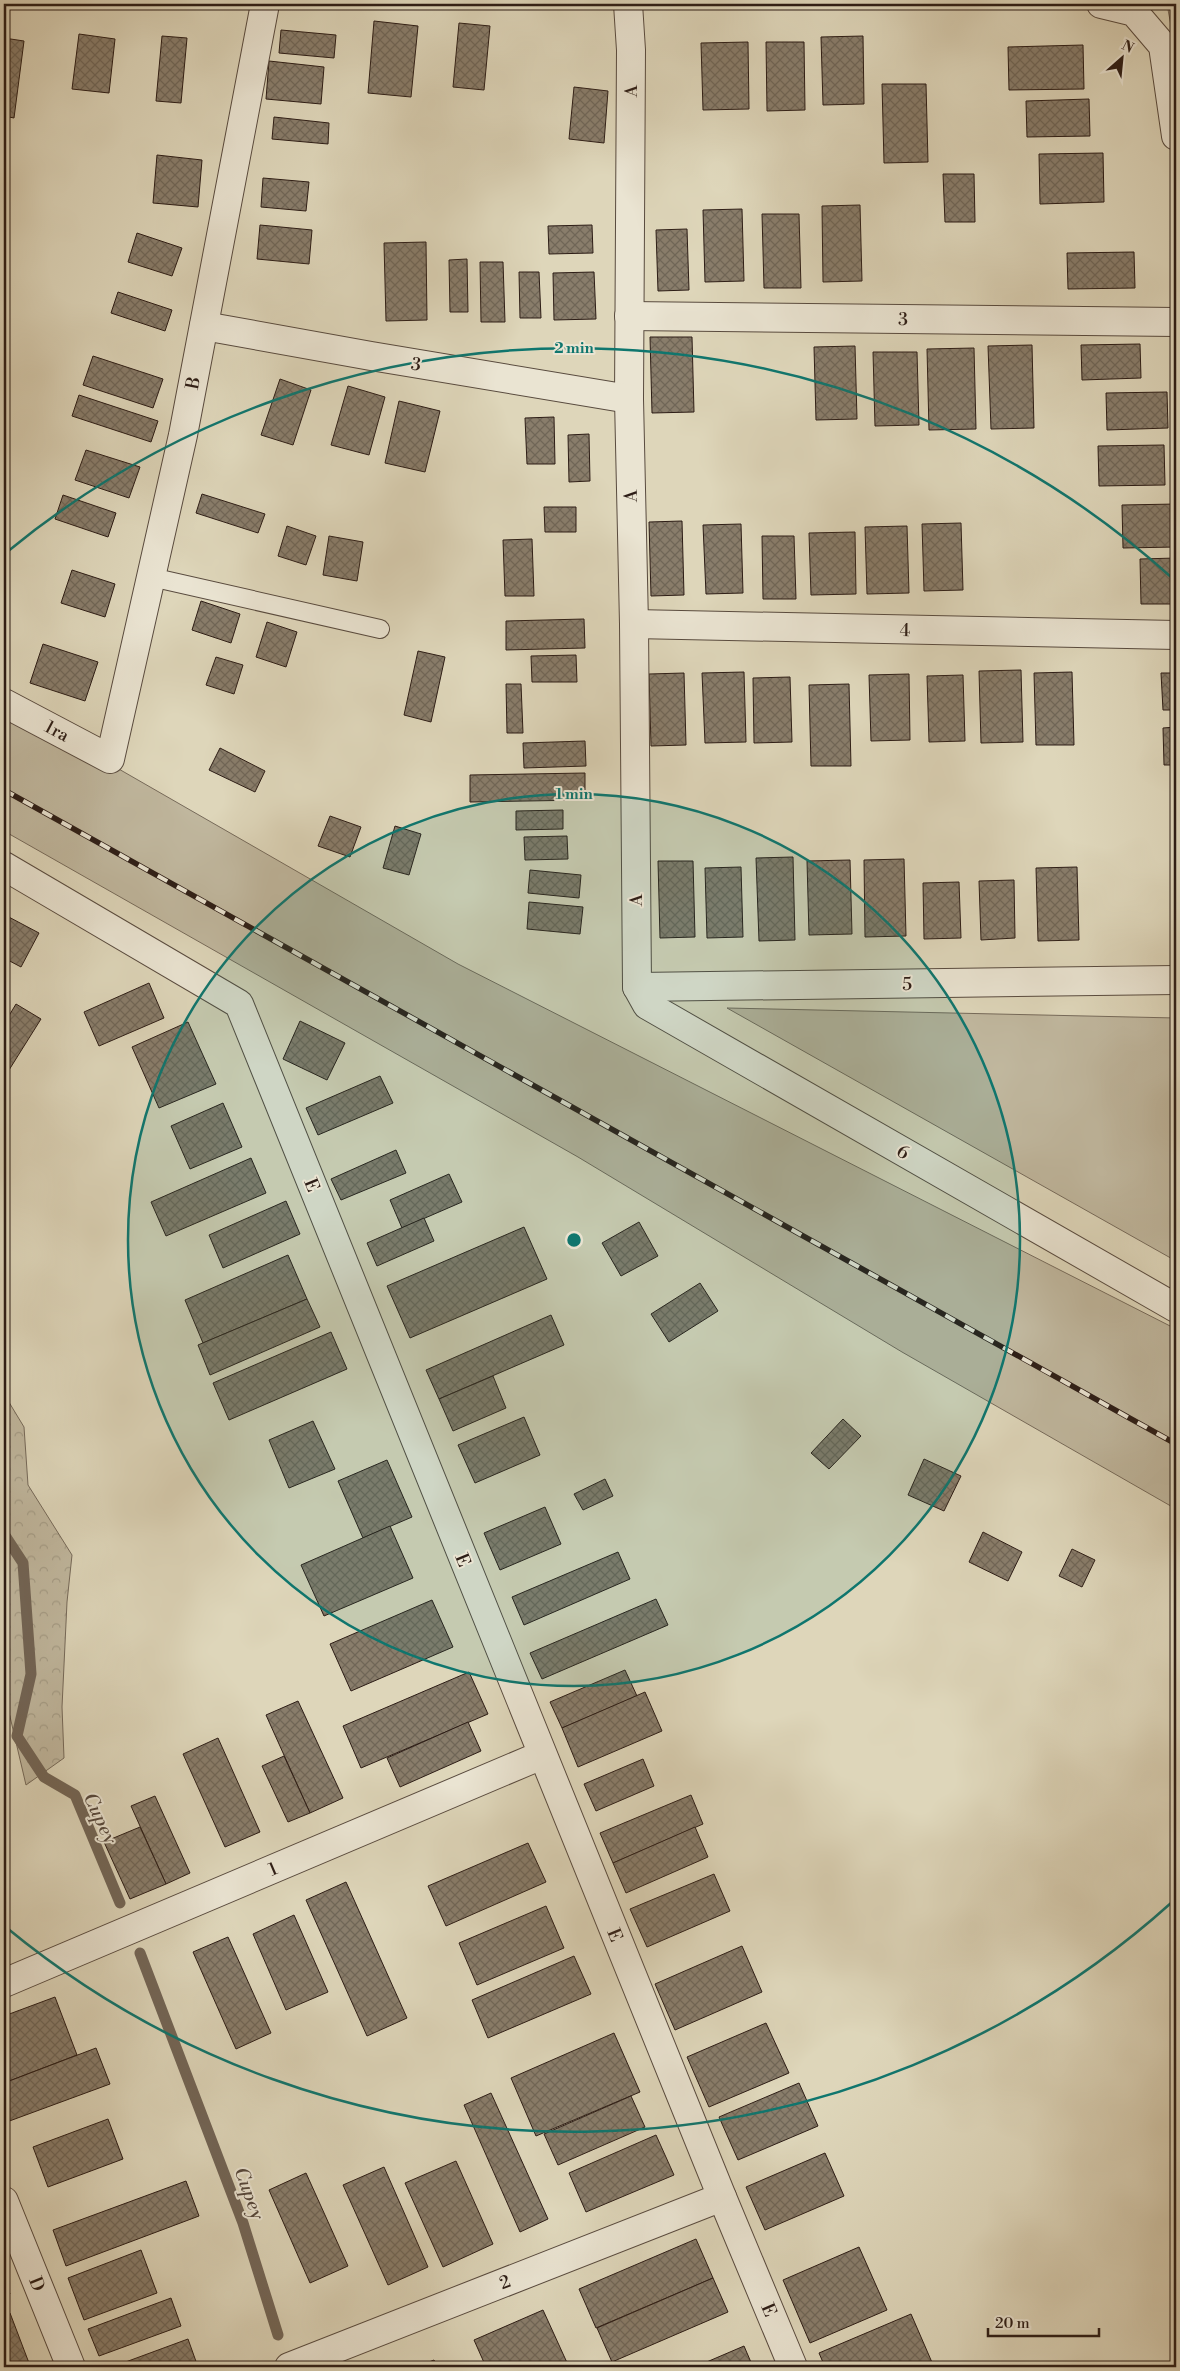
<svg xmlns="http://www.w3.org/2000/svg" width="1180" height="2371" viewBox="0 0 1180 2371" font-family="'Libre Bodoni',serif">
<defs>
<pattern id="forest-crowns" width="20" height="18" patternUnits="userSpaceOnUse" patternTransform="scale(1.25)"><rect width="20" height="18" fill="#c0b79e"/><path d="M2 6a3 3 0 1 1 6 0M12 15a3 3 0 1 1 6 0" fill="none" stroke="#a59d87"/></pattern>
<pattern id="building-cross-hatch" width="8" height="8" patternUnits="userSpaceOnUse" patternTransform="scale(1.25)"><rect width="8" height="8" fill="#897d6b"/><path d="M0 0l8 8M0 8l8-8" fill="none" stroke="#706657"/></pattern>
</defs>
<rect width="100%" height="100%" fill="#ded6ba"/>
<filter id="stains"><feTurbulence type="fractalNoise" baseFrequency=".004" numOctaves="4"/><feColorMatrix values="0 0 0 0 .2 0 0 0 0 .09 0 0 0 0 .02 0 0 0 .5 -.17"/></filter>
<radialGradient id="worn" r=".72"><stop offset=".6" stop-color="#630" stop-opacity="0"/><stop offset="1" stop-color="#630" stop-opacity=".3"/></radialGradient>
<g fill="#c0b79e" stroke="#766a5a">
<polygon points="1167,4 1176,4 1176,53"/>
<polygon points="4,703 458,964 1176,1329 1176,1509 902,1352 578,1157 4,831"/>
<polygon points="727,1008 1176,1018 1176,1261"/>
</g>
<polygon fill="url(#forest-crowns)" stroke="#766a5a" points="4,1394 24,1427 28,1485 72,1555 67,1602 62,1707 64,1758 26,1785 4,1691"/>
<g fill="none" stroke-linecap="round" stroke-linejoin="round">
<g stroke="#736657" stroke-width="11">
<polyline points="4,1534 23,1563 31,1674 17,1736 44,1777 75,1795 120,1903"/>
<polyline points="140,1953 243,2223 278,2335"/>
</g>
</g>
<g fill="url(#building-cross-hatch)" stroke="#2d1d16">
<polygon points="374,21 418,26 411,97 368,93"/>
<polygon points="459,23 490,26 484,90 453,87"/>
<polygon points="281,30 336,35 334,58 279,53"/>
<polygon points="79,34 115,39 109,93 72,89"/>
<polygon points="162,36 187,38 181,103 156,101"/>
<polygon points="863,36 864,104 823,105 821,37"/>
<polygon points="4,38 24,41 14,118 4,116"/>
<polygon points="748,42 749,109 703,110 701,43"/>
<polygon points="766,42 804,42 805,110 767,111"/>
<polygon points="1083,45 1084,89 1009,90 1008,47"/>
<polygon points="269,61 324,67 321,104 266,99"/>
<polygon points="882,84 926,84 928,162 884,163"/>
<polygon points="574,87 608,91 604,143 569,139"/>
<polygon points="1089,99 1090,136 1027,137 1026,101"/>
<polygon points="274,117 329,123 328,144 272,139"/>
<polygon points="1103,153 1104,202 1040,204 1039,154"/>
<polygon points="157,155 202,160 198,207 153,203"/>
<polygon points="943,174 974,174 975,222 945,222"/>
<polygon points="263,178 309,182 306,211 261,207"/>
<polygon points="860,205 862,281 823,282 822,206"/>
<polygon points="742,209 744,281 705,282 703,210"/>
<polygon points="762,214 799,214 801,288 764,288"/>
<polygon points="260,225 312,230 309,264 257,259"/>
<polygon points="592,225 593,253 549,254 548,226"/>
<polygon points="687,229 689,290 658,291 656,230"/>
<polygon points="137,233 182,248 172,276 128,262"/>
<polygon points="426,242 427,320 386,321 384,243"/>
<polygon points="1134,252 1135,288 1068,289 1067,253"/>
<polygon points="467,259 468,312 450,312 449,260"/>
<polygon points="480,262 503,262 505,322 481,322"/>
<polygon points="519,272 539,272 541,318 520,318"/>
<polygon points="594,272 596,319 554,320 553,273"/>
<polygon points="118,292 172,310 165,331 111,313"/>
<polygon points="650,337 692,337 694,412 652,413"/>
<polygon points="1140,344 1141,378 1082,380 1081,345"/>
<polygon points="1032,345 1034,428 991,429 988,346"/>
<polygon points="855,346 857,419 816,420 814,347"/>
<polygon points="974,348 976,429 929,430 927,349"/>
<polygon points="873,352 917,352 919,425 875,426"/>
<polygon points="93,356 163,379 153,408 83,385"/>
<polygon points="280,379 311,390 293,445 261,435"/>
<polygon points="348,386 385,397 369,455 331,445"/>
<polygon points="1167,392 1168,428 1107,430 1106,393"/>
<polygon points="79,395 158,421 151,442 72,416"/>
<polygon points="399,401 440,411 425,472 385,463"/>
<polygon points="554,417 555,464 527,464 525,418"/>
<polygon points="589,434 590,481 569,482 568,435"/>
<polygon points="1164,445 1165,485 1099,486 1098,446"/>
<polygon points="86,450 140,467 129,498 75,480"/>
<polygon points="202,494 265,514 258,533 196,513"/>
<polygon points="63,495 116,513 108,537 55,519"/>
<polygon points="1176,504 1176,547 1123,548 1122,505"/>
<polygon points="544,507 576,507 576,532 545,532"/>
<polygon points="682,521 684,595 651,596 649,522"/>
<polygon points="961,523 963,590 924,591 922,524"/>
<polygon points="741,524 743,593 706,594 703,525"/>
<polygon points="287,526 316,536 306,565 278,556"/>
<polygon points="907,526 909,593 867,594 865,527"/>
<polygon points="855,532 856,594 811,595 809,533"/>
<polygon points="329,536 363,542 357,581 323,575"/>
<polygon points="762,536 794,536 796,599 763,599"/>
<polygon points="532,539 534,596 505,596 503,540"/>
<polygon points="1176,558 1176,604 1141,604 1140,559"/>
<polygon points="4,560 8,562 4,576"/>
<polygon points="72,570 115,584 105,617 61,603"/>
<polygon points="201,601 240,614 231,643 192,630"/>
<polygon points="584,619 585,648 506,650 506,621"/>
<polygon points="267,622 297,632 286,667 256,657"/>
<polygon points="43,644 98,662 85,701 30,683"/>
<polygon points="418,651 445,657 431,722 404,715"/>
<polygon points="576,655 577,682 532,682 531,656"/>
<polygon points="216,657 243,665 234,694 206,685"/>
<polygon points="1021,670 1023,742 981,743 979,671"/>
<polygon points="744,672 746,742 705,743 702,673"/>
<polygon points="1072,672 1074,745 1036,745 1034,673"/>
<polygon points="684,673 686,745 651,746 649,674"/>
<polygon points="1161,673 1176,673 1176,710 1163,710"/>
<polygon points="909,674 910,740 871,741 869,675"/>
<polygon points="963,675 965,741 929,742 927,676"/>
<polygon points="790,677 792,742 754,743 753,678"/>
<polygon points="506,684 521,684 523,733 507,733"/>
<polygon points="849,684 851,766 811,766 809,685"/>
<polygon points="1176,727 1176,765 1164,765 1163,728"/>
<polygon points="585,741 586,766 524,768 523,743"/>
<polygon points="220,748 265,771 255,792 209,770"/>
<polygon points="585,773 585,800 470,802 470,775"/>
<polygon points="563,810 563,829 516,830 516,811"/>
<polygon points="330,816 361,827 350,857 318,846"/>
<polygon points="395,826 421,834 409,875 383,868"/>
<polygon points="567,836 568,859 525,860 524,837"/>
<polygon points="1172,840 1176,840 1176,883 1173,883"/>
<polygon points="793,857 795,940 759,941 756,858"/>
<polygon points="904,859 906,936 865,937 864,860"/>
<polygon points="850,860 852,934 809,935 807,861"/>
<polygon points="658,861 693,861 695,937 660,938"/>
<polygon points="741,867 743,937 707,938 705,868"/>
<polygon points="1077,867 1079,940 1038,941 1036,868"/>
<polygon points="530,870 581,875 579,898 528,893"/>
<polygon points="1014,880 1015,938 981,940 979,881"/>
<polygon points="959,882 961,938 924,939 923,883"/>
<polygon points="529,902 583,907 580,934 527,929"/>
<polygon points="5,915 39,933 21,967 4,958"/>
<polygon points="149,983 164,1018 99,1046 84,1012"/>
<polygon points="16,1004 41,1019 4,1078 4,1024"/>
<polygon points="300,1021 345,1043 327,1080 283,1059"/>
<polygon points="188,1022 216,1084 159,1108 132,1047"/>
<polygon points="380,1076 393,1103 318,1135 306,1108"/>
<polygon points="223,1103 242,1147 190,1169 171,1126"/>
<polygon points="396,1150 406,1173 341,1200 331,1179"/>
<polygon points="251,1158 266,1193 166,1236 151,1202"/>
<polygon points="449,1174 462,1202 402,1228 390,1200"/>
<polygon points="286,1201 300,1234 223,1268 209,1235"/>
<polygon points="424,1218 434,1241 377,1266 367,1243"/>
<polygon points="639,1222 658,1256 621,1276 602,1243"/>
<polygon points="524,1227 547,1279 410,1338 387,1286"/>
<polygon points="288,1255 307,1299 203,1343 185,1300"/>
<polygon points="700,1283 718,1311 669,1342 651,1314"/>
<polygon points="307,1299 320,1327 210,1375 198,1345"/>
<polygon points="551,1315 564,1345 439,1399 426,1370"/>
<polygon points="331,1332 347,1369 229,1420 213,1383"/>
<polygon points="493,1376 506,1408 453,1431 439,1399"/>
<polygon points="524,1417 540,1455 475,1483 458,1445"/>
<polygon points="843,1419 861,1436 829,1469 811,1453"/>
<polygon points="313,1421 335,1469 289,1488 269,1440"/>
<polygon points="924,1459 961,1476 944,1511 908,1495"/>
<polygon points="387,1460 412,1517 363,1538 338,1481"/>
<polygon points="605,1479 613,1496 583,1510 574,1494"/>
<polygon points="545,1507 561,1544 500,1570 484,1533"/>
<polygon points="390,1526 413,1578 324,1616 301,1565"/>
<polygon points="983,1532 1022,1552 1008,1581 969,1562"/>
<polygon points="1072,1549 1095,1560 1082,1587 1059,1576"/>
<polygon points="618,1552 630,1579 524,1625 512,1597"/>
<polygon points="656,1599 668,1625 542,1679 530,1653"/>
<polygon points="432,1600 453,1647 351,1691 330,1644"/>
<polygon points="625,1670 637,1696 562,1728 550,1702"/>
<polygon points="469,1672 488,1714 361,1768 343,1726"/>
<polygon points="645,1692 662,1731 578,1767 562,1728"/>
<polygon points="298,1701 343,1798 310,1813 266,1715"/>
<polygon points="468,1722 481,1751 400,1787 387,1758"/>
<polygon points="218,1738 260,1832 225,1847 183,1754"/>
<polygon points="284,1756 310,1813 288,1822 262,1766"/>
<polygon points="643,1759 654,1786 596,1811 584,1784"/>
<polygon points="691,1795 703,1824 613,1863 600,1833"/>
<polygon points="155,1796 190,1873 166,1884 131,1806"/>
<polygon points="140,1827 166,1884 130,1899 104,1842"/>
<polygon points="695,1827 708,1857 626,1893 613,1863"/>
<polygon points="528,1843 546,1882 446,1926 428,1886"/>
<polygon points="714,1874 730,1911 647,1947 630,1909"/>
<polygon points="346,1882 407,2018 367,2036 306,1900"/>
<polygon points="546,1906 564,1948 477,1985 459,1943"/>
<polygon points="294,1915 328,1992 286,2010 253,1934"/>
<polygon points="228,1937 271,2033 236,2049 193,1952"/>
<polygon points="742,1946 762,1992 675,2030 655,1984"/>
<polygon points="574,1956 591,1994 488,2038 472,2000"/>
<polygon points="55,1997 77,2055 4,2083 4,2016"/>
<polygon points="766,2023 789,2073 709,2107 687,2057"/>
<polygon points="614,2033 640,2092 536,2136 511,2078"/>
<polygon points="96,2048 110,2084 4,2123 4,2083"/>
<polygon points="799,2083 818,2126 738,2160 719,2117"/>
<polygon points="491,2093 548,2219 520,2232 464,2105"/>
<polygon points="631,2096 645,2127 558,2165 544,2134"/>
<polygon points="108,2119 123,2159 48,2187 33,2147"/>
<polygon points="656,2135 674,2175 586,2212 569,2173"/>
<polygon points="825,2153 844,2196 765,2230 746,2187"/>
<polygon points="456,2161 493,2244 443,2267 405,2183"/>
<polygon points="384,2167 428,2267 388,2285 343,2185"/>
<polygon points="306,2173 348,2266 310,2283 269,2190"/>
<polygon points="186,2181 199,2216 66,2266 53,2230"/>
<polygon points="696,2239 713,2278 596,2328 579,2289"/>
<polygon points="859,2247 887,2310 810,2343 783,2280"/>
<polygon points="141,2250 157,2293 84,2320 68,2278"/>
<polygon points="4,2278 10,2294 4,2296"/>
<polygon points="713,2278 728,2312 612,2362 597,2328"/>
<polygon points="171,2298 181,2326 99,2356 88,2329"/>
<polygon points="543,2310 569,2367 486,2367 474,2340"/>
<polygon points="10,2313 29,2363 17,2367 4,2367 4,2315"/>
<polygon points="911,2314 934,2367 825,2367 819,2353"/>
<polygon points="188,2339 198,2367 112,2367"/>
<polygon points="744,2346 753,2367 695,2367"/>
<polygon points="434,2360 438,2367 416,2367"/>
<polygon points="48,2363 49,2367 36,2367"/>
</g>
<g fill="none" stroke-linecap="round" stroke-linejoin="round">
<g stroke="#594b3f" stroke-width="20">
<polyline id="service" points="151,577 380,629"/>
</g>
<g stroke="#594b3f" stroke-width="30">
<g id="minor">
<polyline points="628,4 631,50 629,399 634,624 637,987 647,1005 1176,1308"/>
<polyline points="1101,4 1134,12 1163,46 1176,136"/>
<polyline points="629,316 1176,322"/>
<polyline points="204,326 371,356 629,399"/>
<polyline points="634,624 1176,635"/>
<polyline points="4,703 110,759 183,435 265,4"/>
<polyline points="4,866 239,1004 722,2197 793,2367"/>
<polyline points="637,987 1176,980"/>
<polyline points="4,1983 542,1755"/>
<polyline points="4,2201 71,2367"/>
<polyline points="289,2367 722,2197"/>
</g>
</g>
<use href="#service" stroke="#eae4d2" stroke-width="18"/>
<use href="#minor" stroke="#eae4d2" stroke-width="28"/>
<g stroke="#2d1d16" stroke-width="5.5">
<polyline id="rail" points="4,790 1176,1444"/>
</g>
<use href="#rail" stroke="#eae4d2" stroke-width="4" stroke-dasharray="11" stroke-linecap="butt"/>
</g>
<circle cx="574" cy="1240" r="446" fill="#0f766e" fill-opacity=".12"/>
<g fill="none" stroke="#0f766e" stroke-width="2.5">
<circle cx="574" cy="1240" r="446"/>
<path d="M1171 1903A892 892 0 0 1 7 1928M7 552A892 892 0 0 1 1171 577"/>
</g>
<g text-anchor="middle" stroke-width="4" stroke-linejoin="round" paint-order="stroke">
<g font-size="18" fill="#2d1d16" stroke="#eae4d2">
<text transform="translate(631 91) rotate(-90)" y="6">A</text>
<text transform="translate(903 319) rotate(1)" y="6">3</text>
<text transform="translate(416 364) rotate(9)" y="6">3</text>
<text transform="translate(193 383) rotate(-79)" y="6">B</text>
<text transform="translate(631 496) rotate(-91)" y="6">A</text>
<text transform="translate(905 630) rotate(1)" y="6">4</text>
<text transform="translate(57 731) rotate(28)" y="6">1ra</text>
<text transform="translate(636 900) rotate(-90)" y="6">A</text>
<text transform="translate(907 984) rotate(-1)" y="6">5</text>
<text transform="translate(903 1152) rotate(30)" y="6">6</text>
<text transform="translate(312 1185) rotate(68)" y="6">E</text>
<text transform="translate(463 1560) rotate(68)" y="6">E</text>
<text transform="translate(273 1869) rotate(-23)" y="6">1</text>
<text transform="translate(615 1935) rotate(68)" y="6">E</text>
<text transform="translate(505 2282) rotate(-21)" y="6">2</text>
<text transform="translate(37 2284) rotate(68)" y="6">D</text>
<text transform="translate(769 2310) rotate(67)" y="6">E</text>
</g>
<g font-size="19" font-style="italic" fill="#56483c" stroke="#eae4d2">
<text transform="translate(101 1818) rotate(65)" y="7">Cupey</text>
<text transform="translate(250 2193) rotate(70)" y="7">Cupey</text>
</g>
</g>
<circle cx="574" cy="1240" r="8" fill="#0f766e" stroke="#eae4d2" stroke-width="2.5"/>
<g font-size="15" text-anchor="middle" font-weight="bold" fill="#0f766e" stroke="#eae4d2" stroke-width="4" stroke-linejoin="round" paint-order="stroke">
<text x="574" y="353">2 min</text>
<text x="574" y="799">1 min</text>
</g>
<rect width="1180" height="2371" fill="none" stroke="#ded6ba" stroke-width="20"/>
<rect x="5" y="5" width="1170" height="2361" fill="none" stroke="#2d1d16" stroke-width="2.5"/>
<rect x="10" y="10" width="1160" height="2351" fill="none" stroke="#2d1d16"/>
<g transform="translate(1122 58) rotate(27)" stroke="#eae4d2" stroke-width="4" paint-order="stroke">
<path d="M0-4L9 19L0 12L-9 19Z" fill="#2d1d16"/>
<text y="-8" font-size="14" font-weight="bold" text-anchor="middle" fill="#2d1d16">N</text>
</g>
<path d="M988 2328v8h111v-8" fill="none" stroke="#2d1d16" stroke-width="2.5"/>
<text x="995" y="2328" font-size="15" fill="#2d1d16" stroke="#eae4d2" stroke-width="4" paint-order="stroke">20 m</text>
<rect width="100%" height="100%" filter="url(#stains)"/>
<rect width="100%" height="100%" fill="url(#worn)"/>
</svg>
